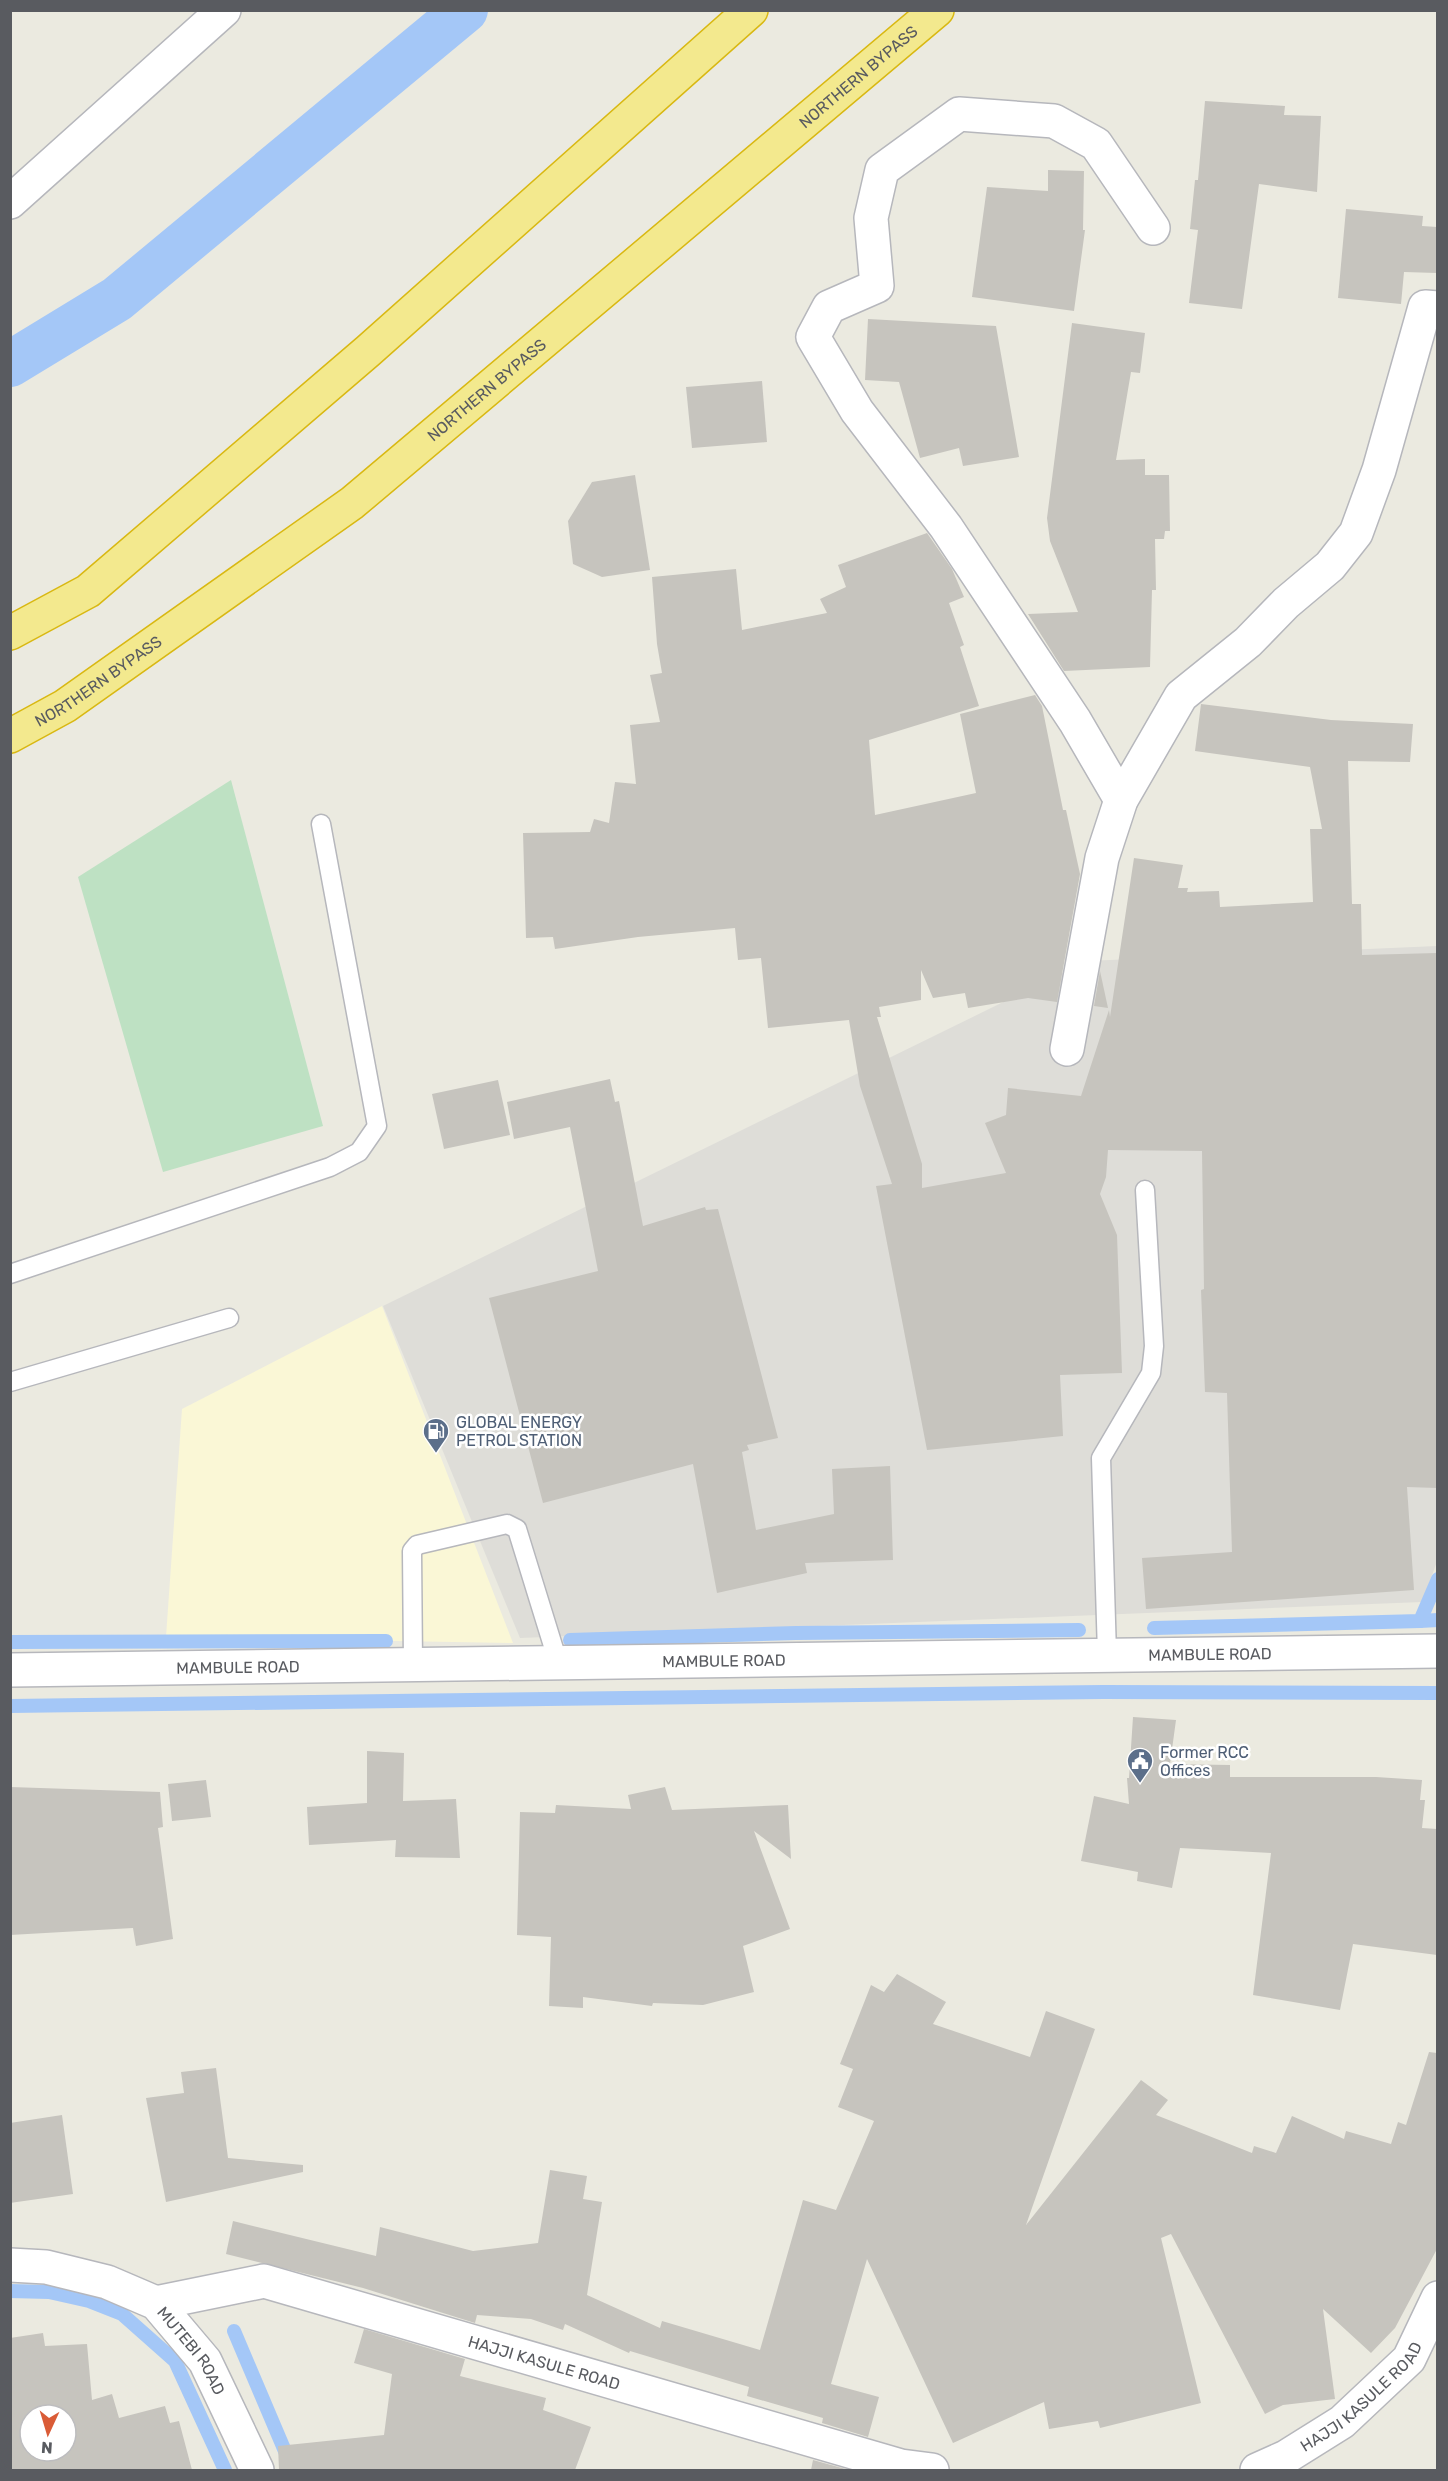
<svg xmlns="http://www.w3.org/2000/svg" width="1448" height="2481" viewBox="0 0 1448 2481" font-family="Rubik,sans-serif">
<rect width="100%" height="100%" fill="#ebeae0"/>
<polygon fill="#faf7d6" points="382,1306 513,1643 166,1637 182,1409"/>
<polygon fill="#deddd8" points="1437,946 1438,1559 1422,1602 520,1638 383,1306 1087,961"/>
<polygon fill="#bee1c3" points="231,780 323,1126 163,1172 78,877"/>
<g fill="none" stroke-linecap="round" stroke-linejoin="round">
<g stroke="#a4c7f7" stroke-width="14">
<polyline points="1420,1621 1438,1620"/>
<polyline points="1154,1628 1420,1621 1438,1579"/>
<polyline points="570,1640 796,1633 1079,1630"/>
<polyline points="10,1642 386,1641"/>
<polyline points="10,1706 1103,1692 1438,1693"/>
<polyline points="10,2291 49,2292 89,2301 122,2314 175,2361 225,2470"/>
<polyline points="234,2331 293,2470"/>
</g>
<polyline stroke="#a4c7f7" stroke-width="46" points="10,364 117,299 465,10"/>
</g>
<g fill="#c6c4be" fill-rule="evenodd">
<polygon points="1205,101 1285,106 1284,115 1321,116 1317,192 1259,184 1242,309 1189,303 1198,230 1190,229 1195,180 1198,180"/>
<polygon points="1048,170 1084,171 1083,230 1085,230 1074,311 972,297 987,187 1048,191"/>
<polygon points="1346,209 1423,216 1422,226 1437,227 1437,273 1404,272 1401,304 1338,298"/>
<polygon points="868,319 996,326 1019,457 963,466 959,448 920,458 899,382 865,380"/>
<polygon points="1072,323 1145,333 1140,373 1131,372 1116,460 1145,459 1145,475 1169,475 1170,531 1165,531 1164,539 1155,539 1156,590 1152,590 1150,667 1064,671 1028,614 1078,612 1050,541 1047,518"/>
<polygon points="762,381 767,442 692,448 686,387"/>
<polygon points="635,475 650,570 602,577 573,564 568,521 592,482"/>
<polygon points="927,533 952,569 964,597 949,603 964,645 960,647 979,706 869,740 875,815 976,793 960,714 1035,695 1042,706 1063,810 1066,810 1080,874 1057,1002 1028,998 968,1008 965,993 933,998 921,970 921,1000 879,1007 881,1017 877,1017 922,1164 922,1188 1006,1173 985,1123 1006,1115 1008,1088 1081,1096 1109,1010 1110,1017 1134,858 1183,865 1178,888 1188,888 1187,892 1219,891 1220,907 1313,902 1310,829 1322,829 1310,767 1195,751 1201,704 1331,720 1413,724 1410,762 1348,761 1352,904 1361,904 1362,955 1437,953 1437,1488 1407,1487 1414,1590 1146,1609 1142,1558 1232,1552 1227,1393 1205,1392 1201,1290 1204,1289 1202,1151 1108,1150 1106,1177 1100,1194 1117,1235 1122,1373 1060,1375 1063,1436 927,1450 876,1186 892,1184 860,1086 849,1020 768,1028 761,958 738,960 735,928 638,937 555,949 553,937 526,938 523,833 590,832 594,819 609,823 615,782 636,784 630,725 660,722 650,675 662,673 657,644 652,577 736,569 742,630 827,613 820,599 846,587 838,565"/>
<polygon points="1100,971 1108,1008 1094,1006"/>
<polygon points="610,1079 615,1102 619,1101 643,1226 705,1207 706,1210 718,1209 778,1438 747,1445 749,1450 742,1452 756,1530 834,1514 832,1469 890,1466 893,1560 805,1563 807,1573 717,1593 693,1464 543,1503 489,1298 598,1271 570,1127 514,1139 507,1102"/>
<polygon points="498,1080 510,1135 444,1149 432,1094"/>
<polygon points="1133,1717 1176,1720 1170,1764 1230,1765 1230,1777 1376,1777 1422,1780 1420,1800 1425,1800 1422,1828 1437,1829 1437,1955 1353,1944 1340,2010 1253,1995 1271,1853 1180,1848 1172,1888 1137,1881 1138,1872 1081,1861 1094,1796 1129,1804 1127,1778 1129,1778"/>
<polygon points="367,1751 404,1753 403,1801 456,1799 460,1858 395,1857 396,1840 309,1845 307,1807 367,1803"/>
<polygon points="206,1780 211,1817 172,1821 168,1784"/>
<polygon points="10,1787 160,1792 163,1827 158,1828 173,1939 136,1946 133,1928 10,1935"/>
<polygon points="665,1787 672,1810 788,1805 791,1859 754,1831 790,1929 743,1946 754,1992 703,2005 653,2003 652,2006 583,1997 583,2008 549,2006 551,1937 517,1935 520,1812 555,1813 556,1805 631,1809 628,1795"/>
<polygon points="897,1974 946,2002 933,2024 1030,2057 1046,2011 1095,2029 1026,2225 1141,2080 1168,2100 1156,2115 1252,2153 1254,2146 1276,2153 1292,2116 1344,2139 1346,2131 1391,2144 1398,2122 1406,2125 1429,2052 1437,2053 1437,2249 1395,2328 1371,2353 1323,2309 1335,2399 1283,2405 1265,2414 1171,2234 1161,2238 1201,2403 1100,2428 1098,2421 1049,2429 1044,2402 953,2443 867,2259 831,2384 879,2397 868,2437 822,2423 823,2418 747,2396 749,2387 630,2351 629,2353 565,2324 563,2330 531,2319 477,2315 475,2323 363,2288 226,2254 233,2221 376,2256 380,2227 473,2251 538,2243 550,2170 587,2176 583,2199 602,2202 587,2295 660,2328 662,2321 760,2350 803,2200 836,2210 874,2121 838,2107 853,2069 840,2064 871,1985 884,1992"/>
<polygon points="216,2068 228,2158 303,2165 303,2172 166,2202 146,2098 184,2093 181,2072"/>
<polygon points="62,2115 73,2194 10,2203 10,2123"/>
<polygon points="364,2329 465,2359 460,2376 546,2398 543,2410 591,2427 575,2470 279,2470 278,2446 384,2435 392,2374 354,2363"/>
<path d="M43,2333L45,2346L87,2344L92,2400L112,2394L119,2418L165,2406L170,2423L179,2421L192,2470H10V2338ZM30,2415H66V2451H30Z"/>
<polygon points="813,2460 849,2470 811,2470"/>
</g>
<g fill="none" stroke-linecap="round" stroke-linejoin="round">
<g stroke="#b6b7bc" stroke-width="21">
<g id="service">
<polyline points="10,1274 330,1167 359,1152 377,1126 321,824"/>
<polyline points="10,1382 229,1318"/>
<polyline points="1107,1654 1101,1458 1151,1373 1154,1346 1145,1190"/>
<polyline points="413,1664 412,1551 417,1545 507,1524 517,1529 558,1662"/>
</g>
</g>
<g stroke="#b6b7bc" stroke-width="36">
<g id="minor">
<polyline points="10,202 224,10"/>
<polyline points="1121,800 1075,721 946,527 857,411 813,337 829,307 877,286 871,218 882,170 959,114 1054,121 1096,144 1153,228"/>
<polyline points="1067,1049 1102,858 1121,800 1181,696 1248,642 1286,603 1330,566 1356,533 1379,470 1425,307 1438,308"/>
<path id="s1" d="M10,2265L46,2267L107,2282L156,2303L205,2361L257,2470"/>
<path id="s2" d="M156,2303L264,2281L901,2466L932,2470"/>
<path id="s3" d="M1257,2470L1286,2457L1342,2422L1409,2359L1438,2298"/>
</g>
</g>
<g stroke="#b6b7bc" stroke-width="36">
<g id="tertiary">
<path id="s4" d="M10,1670L1438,1651"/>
</g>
</g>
<g stroke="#d9b812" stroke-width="36">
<g id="motorway">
<polyline points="10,633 88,591 368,351 751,10"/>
<path id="s5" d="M10,736L65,706L352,503L937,10"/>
</g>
</g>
<use href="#service" stroke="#fff" stroke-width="18"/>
<use href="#minor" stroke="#fff" stroke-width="33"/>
<use href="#tertiary" stroke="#fff" stroke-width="33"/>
<use href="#motorway" stroke="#f3e98e" stroke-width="33"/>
</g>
<defs>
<g id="fuel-pin" transform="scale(1.35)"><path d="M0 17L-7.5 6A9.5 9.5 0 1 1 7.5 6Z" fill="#5c6f8a" stroke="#fff"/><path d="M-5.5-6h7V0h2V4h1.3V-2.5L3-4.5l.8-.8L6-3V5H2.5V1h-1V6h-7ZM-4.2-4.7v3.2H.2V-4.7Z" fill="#fff"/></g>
<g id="civic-pin" transform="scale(1.35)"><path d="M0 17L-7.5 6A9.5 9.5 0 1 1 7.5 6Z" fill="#5c6f8a" stroke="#fff"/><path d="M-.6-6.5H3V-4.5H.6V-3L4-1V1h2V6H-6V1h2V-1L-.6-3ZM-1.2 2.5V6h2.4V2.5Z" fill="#fff"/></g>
</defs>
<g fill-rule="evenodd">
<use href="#fuel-pin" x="436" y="1431"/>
<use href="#civic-pin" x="1140" y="1761"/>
</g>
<g text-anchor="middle" stroke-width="5" stroke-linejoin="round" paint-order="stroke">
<g font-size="16" fill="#595b60" stroke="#fff">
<text dy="6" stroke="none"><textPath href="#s5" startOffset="1076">NORTHERN BYPASS</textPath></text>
<text dy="6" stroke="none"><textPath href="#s5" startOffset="590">NORTHERN BYPASS</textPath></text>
<text dy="6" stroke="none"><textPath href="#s5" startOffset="104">NORTHERN BYPASS</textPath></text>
<text dy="6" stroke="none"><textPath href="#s4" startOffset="1200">MAMBULE ROAD</textPath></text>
<text dy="6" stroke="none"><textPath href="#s4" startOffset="714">MAMBULE ROAD</textPath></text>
<text dy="6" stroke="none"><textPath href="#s4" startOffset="228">MAMBULE ROAD</textPath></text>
<text dy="6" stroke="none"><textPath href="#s1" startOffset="212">MUTEBI ROAD</textPath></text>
<text dy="6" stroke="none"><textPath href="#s2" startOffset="402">HAJJI KASULE ROAD</textPath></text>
<text dy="6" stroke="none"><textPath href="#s3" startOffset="129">HAJJI KASULE ROAD</textPath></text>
</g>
<g font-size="16" fill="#4e5e75" stroke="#fff" text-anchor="start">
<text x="456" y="1428">GLOBAL ENERGY<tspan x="456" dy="18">PETROL STATION</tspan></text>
<text x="1160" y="1758">Former RCC<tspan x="1160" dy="18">Offices</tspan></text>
</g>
</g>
<rect width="1448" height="2481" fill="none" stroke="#595b60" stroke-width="24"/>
<g transform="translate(48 2433) rotate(184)"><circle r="28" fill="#ffffff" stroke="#bdbdbf" stroke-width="1.5"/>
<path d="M0-4.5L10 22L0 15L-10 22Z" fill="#da5c37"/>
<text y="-9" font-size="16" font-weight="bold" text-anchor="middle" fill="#595b60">N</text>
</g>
</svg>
